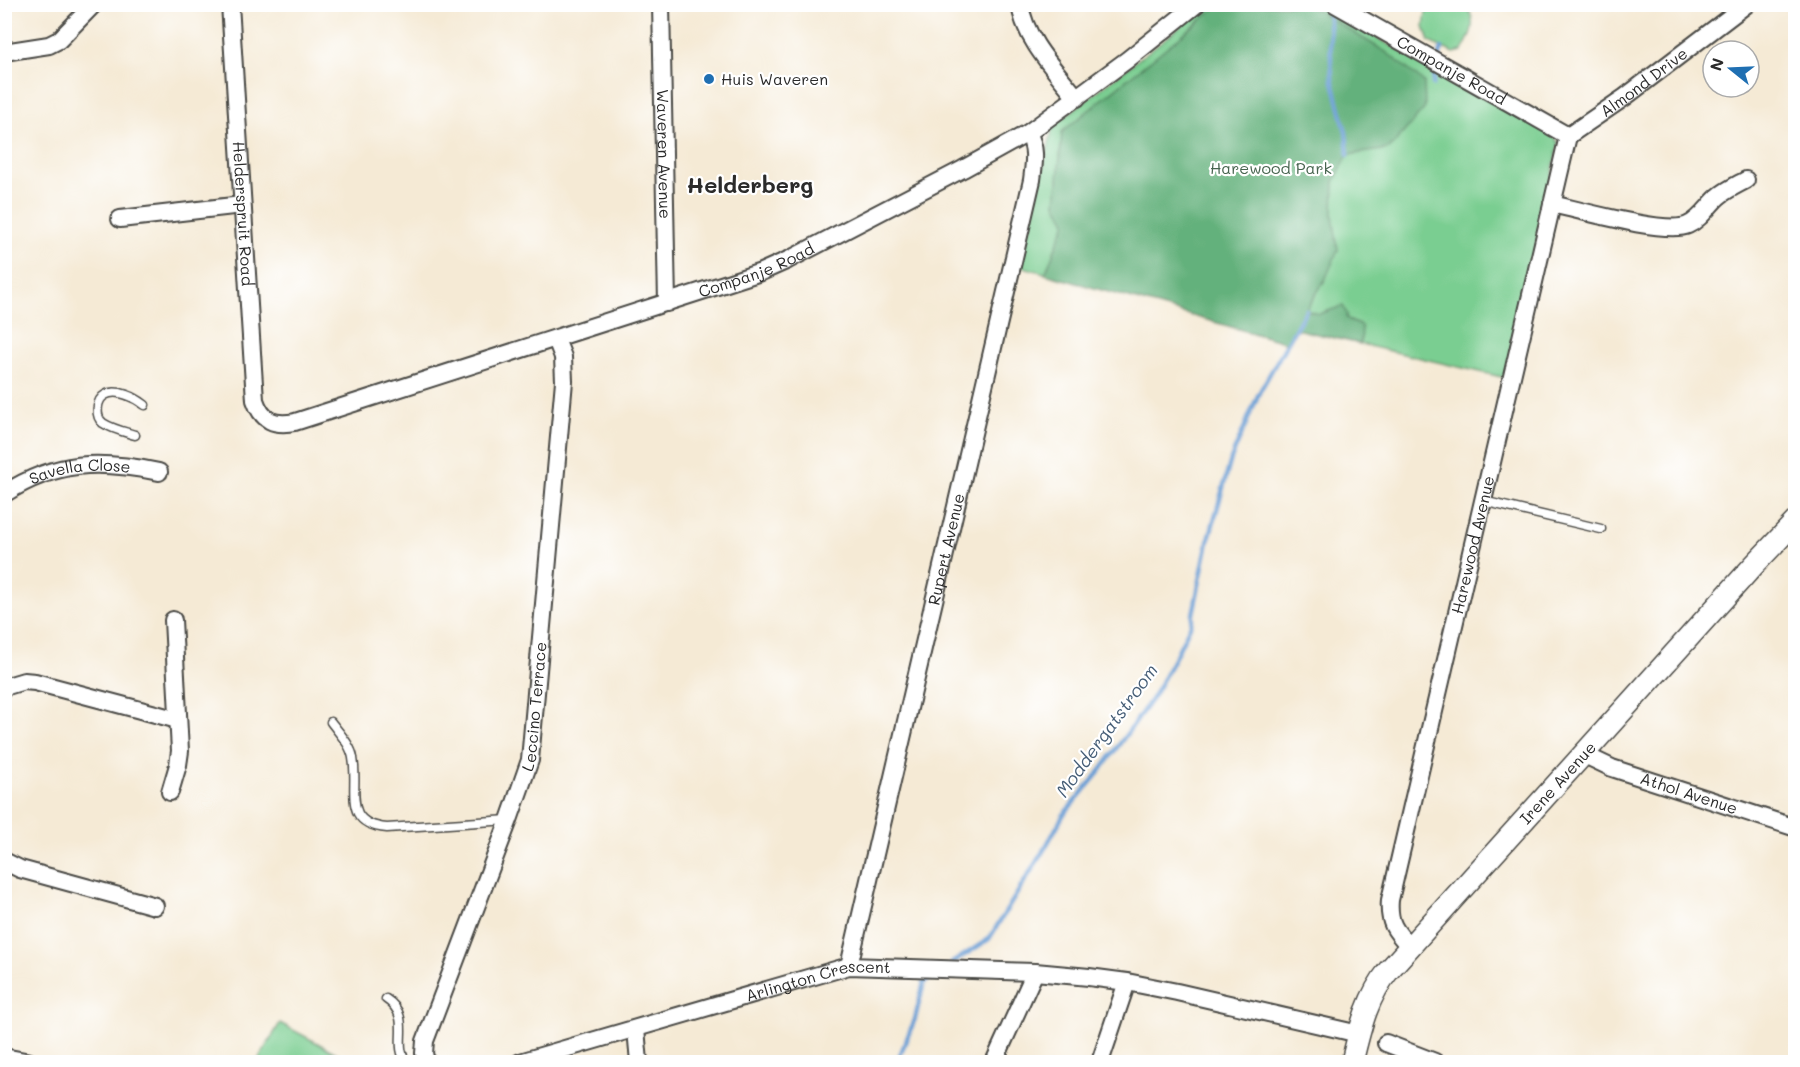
<svg xmlns="http://www.w3.org/2000/svg" width="1800" height="1067" viewBox="0 0 1800 1067" font-family="Mali,sans-serif">
<rect width="100%" height="100%" fill="#fff"/>
<filter id="ink" filterUnits="userSpaceOnUse"><feTurbulence type="fractalNoise" baseFrequency=".0167" numOctaves="2"/><feDisplacementMap in="SourceGraphic" scale="12" xChannelSelector="R" yChannelSelector="G"/><feConvolveMatrix kernelMatrix="1 2 1 2 8 2 1 2 1" color-interpolation-filters="sRGB"/></filter>
<filter id="wash" filterUnits="userSpaceOnUse"><feTurbulence type="fractalNoise" baseFrequency=".008" numOctaves="4" result="noise"/><feDisplacementMap in="SourceGraphic" scale="24" xChannelSelector="R" yChannelSelector="G"/><feGaussianBlur stdDeviation="1.35" result="paint"/><feColorMatrix in="noise" values="0 0 0 0 0 0 0 0 0 0 0 0 0 0 0 0 0 1.4 0 .05"/><feComposite in="paint" operator="in"/></filter>
<g filter="url(#wash)">
<rect width="100%" height="100%" fill="#f5ead5"/>
<g fill="#7ace91" stroke="#527c5e" stroke-width="1.5">
<polygon points="1208,5 1318,5 1554,136 1559,143 1506,378 1296,329 1288,343 1020,266 1053,126"/>
<path d="M1427,5H1466C1478,22 1471,35 1462,51L1454,53L1429,42L1424,26Z"/>
<polygon points="280,1023 353,1062 257,1062"/>
</g>
<polygon fill="#63b17b" stroke="#476e53" stroke-width="1.5" points="1219,5 1308,5 1386,52 1424,82 1425,108 1389,149 1348,155 1334,182 1333,215 1338,250 1325,280 1306,310 1319,314 1343,306 1347,314 1346,317 1350,321 1362,326 1361,344 1296,329 1288,343 1045,274 1066,222 1056,204 1062,132"/>
<g fill="none" stroke-linecap="round" stroke-linejoin="round">
<g stroke="#679dd4" stroke-width="4.5">
<polyline points="1328,4 1332,78 1346,132 1348,155"/>
<polyline points="1433,85 1435,70 1442,48"/>
<polyline points="952,963 989,939 1045,848 1064,814 1101,770 1153,697 1175,657 1191,624 1207,546 1231,459 1259,393 1306,310"/>
<polyline points="897,1062 915,1019 924,982 935,975"/>
</g>
</g>
</g>
<g filter="url(#ink)">
<g fill="none" stroke-linecap="round" stroke-linejoin="round">
<g stroke="#494844" stroke-width="11">
<g id="service">
<path d="M135,435C125,432 112,429 103,423C95,417 96,400 105,395C117,388 136,398 145,405"/>
<polyline points="1483,501 1601,529"/>
<path d="M331,722C339,733 351,745 353,758C359,790 341,824 387,828L509,820"/>
<path d="M386,999C414,1017 391,1045 407,1062"/>
</g>
</g>
<g stroke="#494844" stroke-width="20">
<g id="minor">
<path id="s1" d="M230,4L255,400C262,421 274,426 295,422L727,283L761,272L788,260L963,169L1028,133L1127,60L1197,4"/>
<path id="s2" d="M661,4L667,303"/>
<path d="M1020,4C1024,39 1056,71 1077,98"/>
<path id="s3" d="M1335,4L1568,136"/>
<polyline points="4,52 49,45 59,40 93,5"/>
<path id="s4" d="M1568,136L1625,97L1747,4"/>
<path d="M1552,204C1579,210 1667,235 1688,225C1701,219 1708,206 1718,197C1726,190 1737,185 1746,180"/>
<polyline points="120,219 242,205"/>
<path id="s5" d="M4,494C56,460 100,460 159,472"/>
<polyline points="4,687 24,681 35,682 178,720"/>
<path id="s6" d="M1585,753L1591,758L1612,768L1796,828"/>
<polyline points="170,792 178,765 180,751 173,620"/>
<polyline points="4,861 20,869 155,906"/>
<path id="s7" d="M1410,947C1395,931 1388,923 1390,900L1568,136"/>
<path id="s8" d="M849,966L1032,180C1034,163 1037,149 1028,133"/>
<polyline points="636,1029 639,1062"/>
<polyline points="1386,1043 1435,1062"/>
<polyline points="4,1057 30,1062"/>
<path id="s9" d="M426,1062L424,1053L425,1041L509,820L530,760L564,381L563,357L556,339"/>
<path id="s10" d="M520,1062L849,966L1035,972L1089,977L1127,982L1177,992L1359,1034"/>
<polyline points="994,1062 1035,972"/>
<polyline points="1100,1062 1127,982"/>
</g>
</g>
<g stroke="#494844" stroke-width="24">
<g id="tertiary">
<path id="s11" d="M1352,1062C1360,1029 1367,997 1389,970L1754,565L1796,521"/>
</g>
</g>
<use href="#service" stroke="#fff" stroke-width="8"/>
<use href="#minor" stroke="#fff" stroke-width="16"/>
<use href="#tertiary" stroke="#fff" stroke-width="21"/>
</g>
</g>
<circle fill="#1f6fb2" stroke="#fff" stroke-width="2" cx="709" cy="79" r="6"/>
<g text-anchor="middle" stroke-width="4.5" stroke-linejoin="round" paint-order="stroke">
<g font-size="16" fill="#2b2b2b" stroke="#fff">
<text dy="6" stroke="none"><textPath href="#s3" startOffset="134">Companje Road</textPath></text>
<text dy="6" stroke="none"><textPath href="#s4" startOffset="93">Almond Drive</textPath></text>
<text dy="6" stroke="none"><textPath href="#s2" startOffset="150">Waveren Avenue</textPath></text>
<text dy="6" stroke="none"><textPath href="#s1" startOffset="210">Helderspruit Road</textPath></text>
<text dy="6" stroke="none"><textPath href="#s1" startOffset="934">Companje Road</textPath></text>
<text dy="6" stroke="none"><textPath href="#s5" startOffset="81">Savella Close</textPath></text>
<text dy="6" stroke="none"><textPath href="#s7" startOffset="418">Harewood Avenue</textPath></text>
<text dy="6" stroke="none"><textPath href="#s8" startOffset="428">Rupert Avenue</textPath></text>
<text dy="6" stroke="none"><textPath href="#s9" startOffset="375">Leccino Terrace</textPath></text>
<text dy="6" stroke="none"><textPath href="#s11" startOffset="352">Irene Avenue</textPath></text>
<text dy="6" stroke="none"><textPath href="#s6" startOffset="112">Athol Avenue</textPath></text>
<text dy="6" stroke="none"><textPath href="#s10" startOffset="310">Arlington Crescent</textPath></text>
</g>
<g font-size="16" fill="#2b2b2b" stroke="#fff" text-anchor="start">
<text x="721" y="85">Huis Waveren</text>
</g>
<g font-size="16" fill="#47644f" stroke="#fff">
<text x="1271" y="174">Harewood Park</text>
</g>
<g font-size="18" font-style="italic" fill="#465e77" stroke="#fff">
<text transform="translate(1107 731) rotate(-54)" y="6">Moddergatstroom</text>
</g>
<g font-size="22" font-weight="bold" fill="#2b2b2b" stroke="#fff">
<text x="750" y="193">Helderberg</text>
</g>
</g>
<rect width="1800" height="1067" fill="none" stroke="#fff" stroke-width="24"/>
<g transform="translate(1731 69) rotate(288)"><circle r="28" fill="#ffffff" stroke="#aaaaaa" stroke-width="1.5"/>
<path d="M0-4.5L10 22L0 15L-10 22Z" fill="#1f6fb2"/>
<text y="-9" font-size="16" font-weight="bold" text-anchor="middle" fill="#2b2b2b">N</text>
</g>
</svg>
